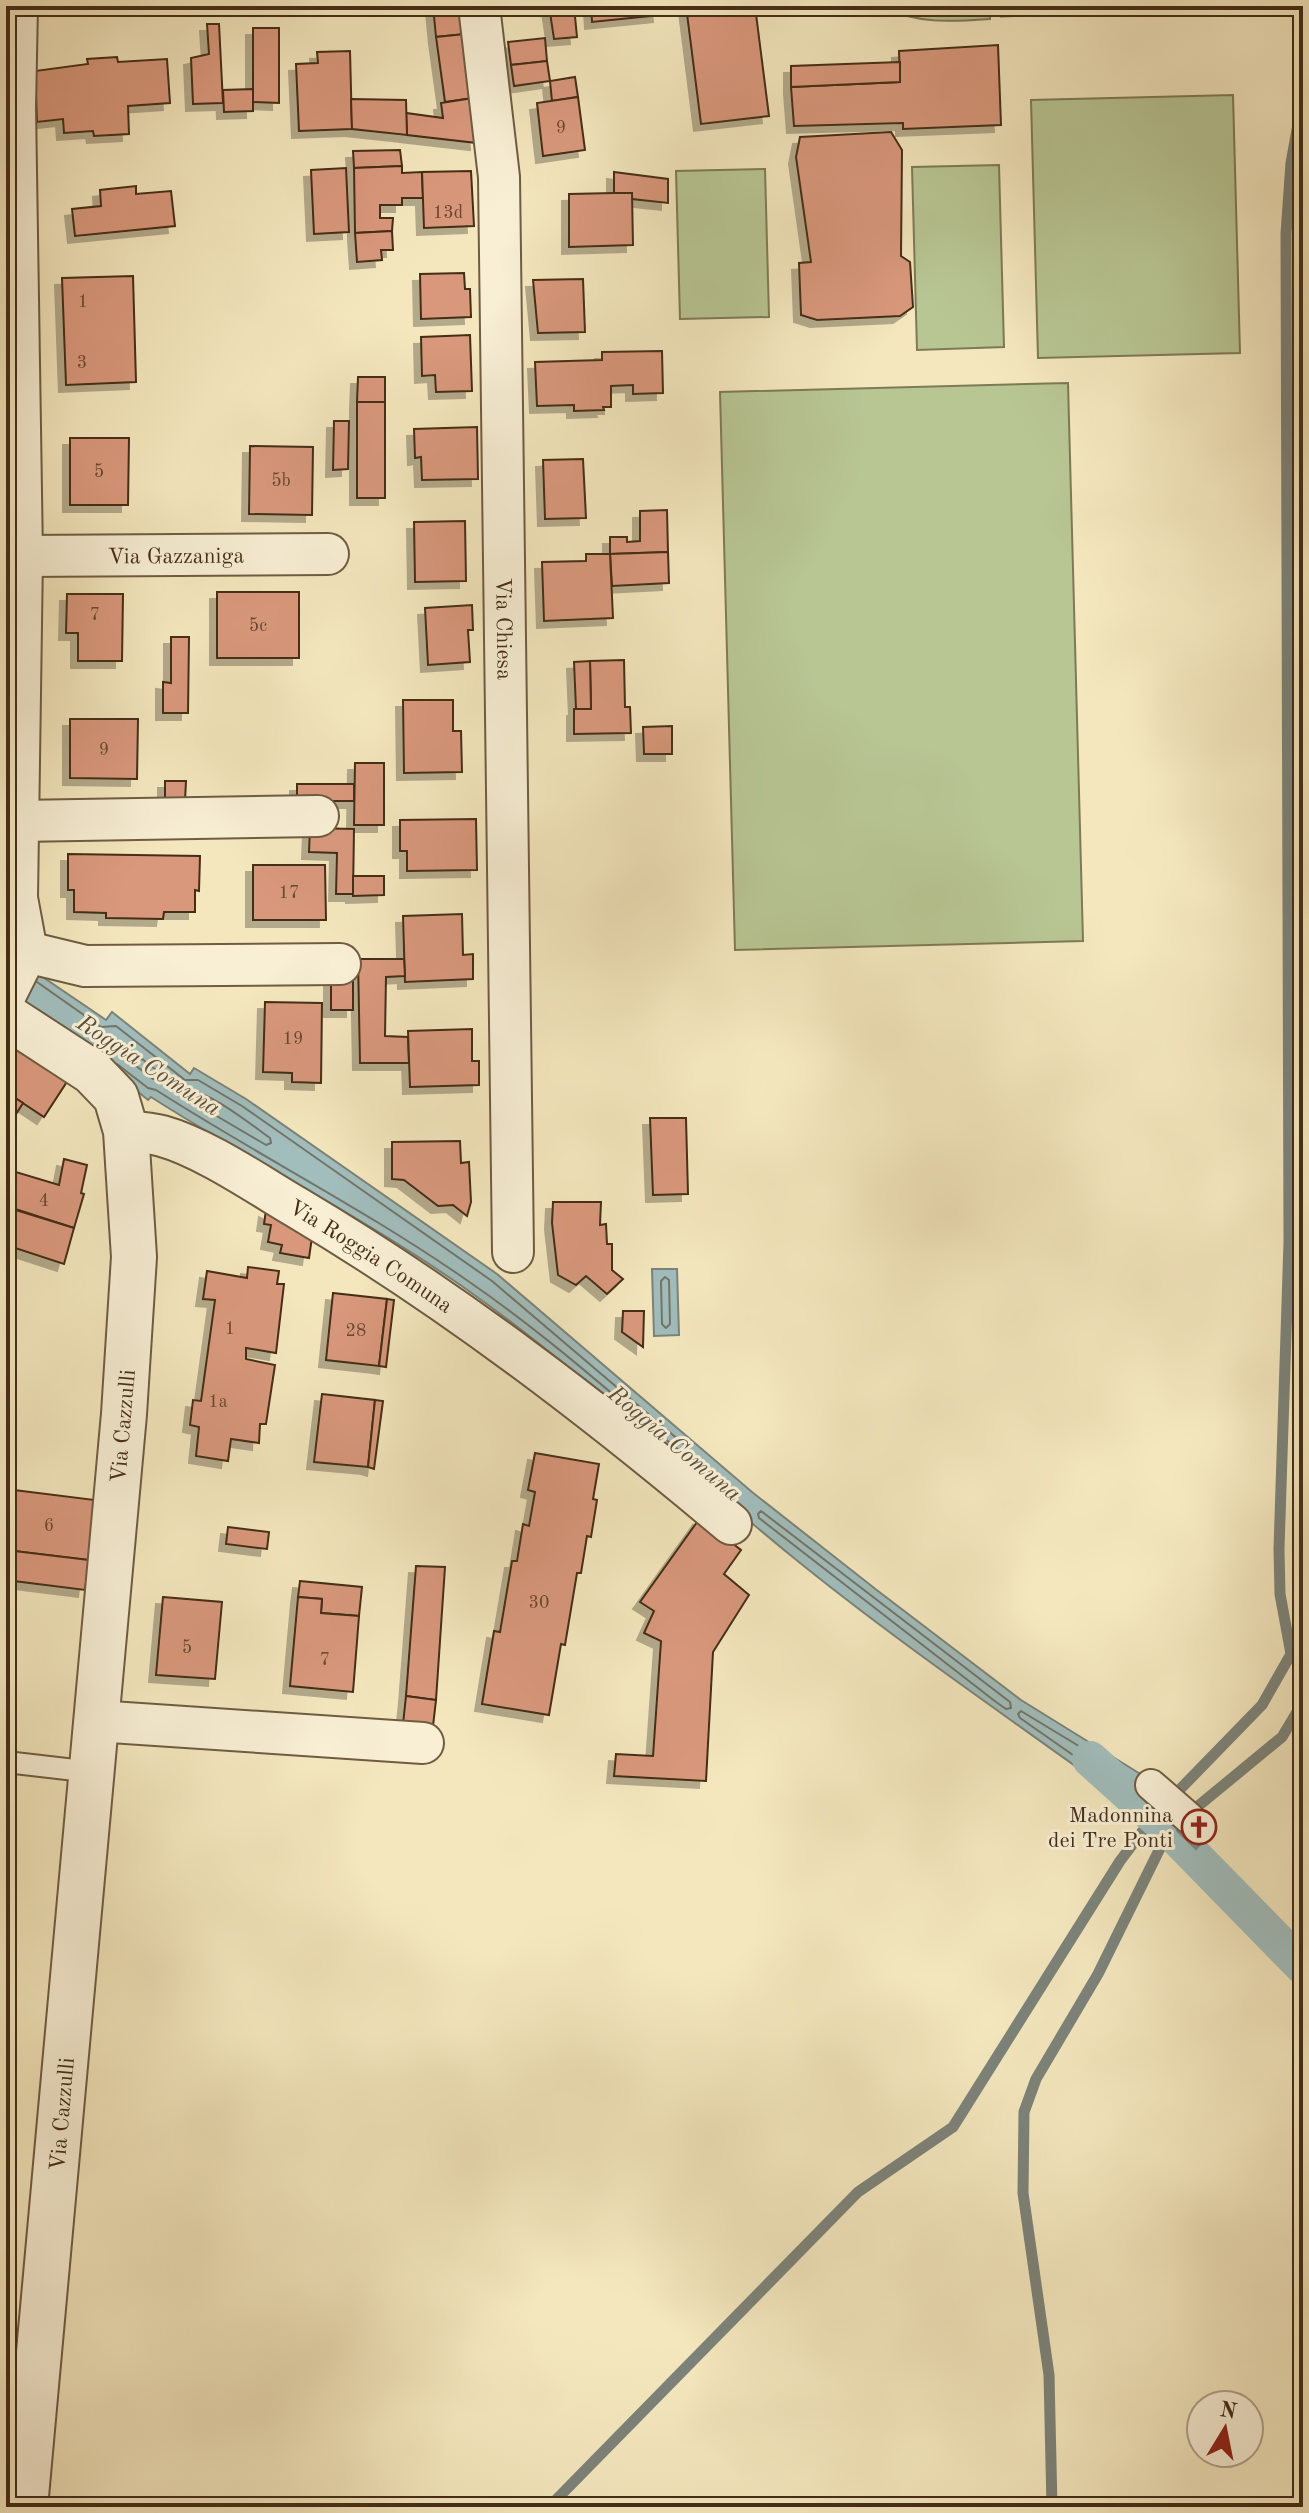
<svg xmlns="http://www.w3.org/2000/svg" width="1309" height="2513" viewBox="0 0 1309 2513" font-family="'Old Standard TT',serif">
<defs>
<filter id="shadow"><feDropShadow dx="-7" dy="7" stdDeviation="0" flood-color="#0004"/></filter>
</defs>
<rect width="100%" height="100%" fill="#f4e7be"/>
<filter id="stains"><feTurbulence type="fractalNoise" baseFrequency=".0025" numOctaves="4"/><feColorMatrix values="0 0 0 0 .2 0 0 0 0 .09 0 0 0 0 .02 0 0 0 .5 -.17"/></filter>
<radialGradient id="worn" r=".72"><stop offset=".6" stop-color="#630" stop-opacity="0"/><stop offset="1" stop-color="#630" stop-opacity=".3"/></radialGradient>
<g fill="#b8c694" stroke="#7e7a56" stroke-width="2">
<path d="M879,6H989L990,19C948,22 919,24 879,6Z"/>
<polygon points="1233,95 1240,353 1038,358 1031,100"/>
<polygon points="999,165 1004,347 917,350 912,167"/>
<polygon points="765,169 769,317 680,319 676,171"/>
<polygon points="1068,383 1083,941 735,950 720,392"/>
</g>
<g fill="#a1bdbc" stroke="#7c837a" stroke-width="2">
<path d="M6,952L106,1020L112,1012L190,1074L194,1068L246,1099L497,1274L752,1492L878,1591L1021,1700L1142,1775L1120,1792L1110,1791C1002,1713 892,1638 789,1554C681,1466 579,1369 466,1289C365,1218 254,1163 151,1097L148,1100L97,1058L20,1005Z"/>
<polygon points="652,1269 677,1269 679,1335 654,1336"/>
</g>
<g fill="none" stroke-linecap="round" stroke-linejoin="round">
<g stroke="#72756a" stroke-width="2">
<path d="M37,982L101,1027L116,1026L185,1080H198L242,1106L492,1281L687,1447L688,1453H682C612,1394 544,1333 468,1281C368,1211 259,1156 156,1090L148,1088L117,1064"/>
<polygon points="110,1038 115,1038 160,1073 160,1078 153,1079 109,1045 107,1041"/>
<path d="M189,1091C208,1090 253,1126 270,1138L271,1143L266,1145L186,1098V1094Z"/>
<polygon points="665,1277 669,1280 670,1324 666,1328 662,1324 661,1281"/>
<polygon points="761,1511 1010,1702 1011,1708 1006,1709 996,1702 759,1518 758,1514"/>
<polygon points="1021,1711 1125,1774 1126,1779 1119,1784 1113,1783 1020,1718 1018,1714"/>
</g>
<g stroke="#7c837a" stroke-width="11">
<polyline points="549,2507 858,2192 953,2127 1120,1861 1154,1816 1262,1705 1291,1654 1280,1594 1279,1549 1289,1242 1286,234 1291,163 1303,97"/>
<polyline points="1052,2507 1049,2375 1023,2193 1024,2112 1036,2079 1098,1974 1169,1830 1282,1737 1303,1702"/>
</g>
<polyline stroke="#a1bdbc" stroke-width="36" points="1090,1759 1169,1830 1303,1967"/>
</g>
<g fill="#d9987b" stroke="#442d17" stroke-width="2" filter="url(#shadow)">
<polygon points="433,6 461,6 465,34 436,37"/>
<polygon points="549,6 574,6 577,37 554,39"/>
<polygon points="591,6 659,6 660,15 592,22"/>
<polygon points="686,6 755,6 769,116 701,124"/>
<polygon points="1008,6 1063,6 1008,10"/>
<polygon points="207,24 219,24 223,103 193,104 191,58 209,54"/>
<polygon points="253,28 279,28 279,103 253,102"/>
<polygon points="465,34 473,98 445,102 436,37"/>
<polygon points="545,38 547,61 511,65 508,42"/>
<polygon points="998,45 1001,125 903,129 903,123 794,126 791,87 900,82 899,51"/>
<polygon points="350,51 352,129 299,131 296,64 318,63 317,52"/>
<polygon points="117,57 118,62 167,59 170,103 128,106 129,134 94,136 93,131 64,133 63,119 37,122 35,71 88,64 87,59"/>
<polygon points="547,61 550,81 514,86 511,65"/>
<polygon points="900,62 900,82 791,87 791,66"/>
<polygon points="575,77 578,97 552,101 550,81"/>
<polygon points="253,89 253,111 224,112 223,90"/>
<polygon points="578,97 585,150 543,156 537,103"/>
<polygon points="473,98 477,143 407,135 406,113 443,118 441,103"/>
<polygon points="351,99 406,100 407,135 352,129"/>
<polygon points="891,132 902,150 901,256 910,262 913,307 900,316 817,320 801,315 799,263 811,262 796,157 800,137"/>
<polygon points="400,150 402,166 354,168 353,151"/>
<polygon points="402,166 402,173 422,172 423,198 402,198 402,205 380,205 380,218 393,218 392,231 355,233 354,168"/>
<polygon points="346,168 349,232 314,234 311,170"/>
<polygon points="471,171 474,226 424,228 422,172"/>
<polygon points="614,172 668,179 668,203 632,199 632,193 614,193"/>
<polygon points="136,186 136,194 171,191 175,226 75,236 72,209 101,206 100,190"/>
<polygon points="614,193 632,193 633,245 569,247 569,194"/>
<polygon points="392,231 393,250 381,250 382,260 357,262 355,233"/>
<polygon points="464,273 465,289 470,289 471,317 421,319 420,274"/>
<polygon points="133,276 136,382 66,385 62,278"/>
<polygon points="583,279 585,332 538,333 533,280"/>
<polygon points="470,335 472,391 436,392 435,375 422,376 421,337"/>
<polygon points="662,351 663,393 633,394 633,385 611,386 611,407 603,407 604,410 574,411 574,405 537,406 535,362 602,360 602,352"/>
<polygon points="358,377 385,377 385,402 357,402"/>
<rect x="357" y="402" width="28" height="96"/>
<polygon points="334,421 349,421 348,469 333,470"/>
<polygon points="477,427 478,479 422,480 421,457 415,458 414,429"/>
<polygon points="70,438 129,438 128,505 70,505"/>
<polygon points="250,446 313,447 312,515 249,514"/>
<polygon points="583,459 586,518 545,519 543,460"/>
<polygon points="667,510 668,552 610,554 610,537 627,537 627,542 640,541 640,511"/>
<polygon points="465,521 466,581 415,582 414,522"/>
<polygon points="668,552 669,583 612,586 610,554"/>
<polygon points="586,554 610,554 613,618 544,621 542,562 586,561"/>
<rect x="217" y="592" width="82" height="66"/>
<polygon points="67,594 123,594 122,661 78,661 78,633 66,633"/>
<polygon points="472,605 473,630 468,630 470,662 428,665 425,608"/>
<polygon points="171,637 189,637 188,713 163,713 163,682 171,683"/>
<polygon points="624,660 625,707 630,707 631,733 574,734 574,709 591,709 590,661"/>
<polygon points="590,661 591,709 576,709 574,662"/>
<polygon points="403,700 453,700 453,731 461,731 462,772 404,773"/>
<polygon points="70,719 138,719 137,779 70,778"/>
<polygon points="672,726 672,754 644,754 643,727"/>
<polygon points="355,763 384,763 384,825 354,825"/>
<polygon points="165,781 186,781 185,801 165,801"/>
<rect x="297" y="784" width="57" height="17"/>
<polygon points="476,819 477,870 407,871 407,851 400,851 400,820"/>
<polygon points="310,828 354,829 353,894 336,894 337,853 309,852"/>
<polygon points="68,854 200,856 199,891 195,890 195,912 164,912 163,919 106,918 106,913 74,912 74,890 68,890"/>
<polygon points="253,865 325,865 326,920 253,920"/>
<polygon points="353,876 384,876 384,895 353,896"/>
<polygon points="462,914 463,955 473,954 473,979 405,982 403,916"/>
<polygon points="358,959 404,959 405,976 386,977 385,1036 408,1037 409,1063 360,1063"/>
<rect x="331" y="978" width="22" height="32"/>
<polygon points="265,1002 322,1003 321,1083 292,1082 292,1073 263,1072"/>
<polygon points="472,1029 472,1061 479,1061 479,1085 410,1087 408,1031"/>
<polygon points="6,1031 72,1074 44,1117 6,1092"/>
<polygon points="6,1092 23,1103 6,1130"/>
<polygon points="650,1118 686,1118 688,1194 653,1195"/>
<polygon points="460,1141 461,1163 469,1162 471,1202 467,1216 453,1205 438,1206 404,1180 392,1179 392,1142"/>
<polygon points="64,1159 87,1165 81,1193 84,1194 74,1228 6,1206 6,1169 59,1185"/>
<polygon points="553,1202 601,1202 600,1225 606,1224 607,1244 612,1244 612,1270 623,1279 607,1294 586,1276 576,1285 558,1275 552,1223"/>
<polygon points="6,1207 74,1228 64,1264 6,1245"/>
<polygon points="266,1210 312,1237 309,1258 280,1253 282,1245 268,1242 271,1225 264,1224"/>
<polygon points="248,1267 279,1271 277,1284 284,1284 276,1353 246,1348 246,1359 275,1365 266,1424 260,1424 259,1443 231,1439 228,1461 196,1456 199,1427 190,1425 193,1400 201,1401 215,1300 203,1299 207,1271 247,1278"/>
<polygon points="333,1293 387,1299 379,1366 326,1360"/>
<polygon points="387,1299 394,1300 386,1367 379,1366"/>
<polygon points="623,1311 644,1311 643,1347 622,1332"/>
<polygon points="322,1394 375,1400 368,1467 314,1462"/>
<polygon points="375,1400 383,1401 374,1469 368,1467"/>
<polygon points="535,1453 599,1464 593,1499 597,1500 591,1537 587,1536 581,1573 577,1573 565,1645 561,1644 549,1715 482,1704 494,1631 500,1632 512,1561 517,1561 523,1524 529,1526 535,1492 528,1490"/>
<polygon points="6,1489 95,1500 89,1560 6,1550"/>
<polygon points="700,1518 741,1550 724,1574 749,1595 713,1652 706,1781 614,1776 616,1754 653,1756 661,1641 644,1633 654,1611 640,1602"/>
<polygon points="228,1527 269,1532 267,1549 226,1544"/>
<polygon points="6,1550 89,1560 85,1590 6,1580"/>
<polygon points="416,1566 445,1567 436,1700 406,1696"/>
<polygon points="300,1581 362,1587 359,1616 321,1613 322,1599 298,1597"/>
<polygon points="163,1597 222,1602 215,1679 156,1675"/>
<polygon points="298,1597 322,1599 321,1613 359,1616 353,1692 290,1686"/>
<polygon points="406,1696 436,1700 433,1726 403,1724"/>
<polygon points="1194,1813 1214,1830 1203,1842 1184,1824"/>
</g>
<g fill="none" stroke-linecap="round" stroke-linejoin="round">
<g stroke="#705c41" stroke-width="24">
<polyline id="service" points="6,1762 92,1772"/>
</g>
<g stroke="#705c41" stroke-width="34">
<polyline id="pedestrian" points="1151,1785 1189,1818"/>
</g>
<g stroke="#705c41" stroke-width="44">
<g id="minor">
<path id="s1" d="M479,6L499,177L513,1252"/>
<path id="s2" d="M22,556L328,554"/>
<polyline points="19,821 318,816"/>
<polyline points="27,952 85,966 340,964"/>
<polyline points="6,994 27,952 17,898 22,556 15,107 17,6"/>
<path id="s3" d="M126,1131C138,1132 151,1133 162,1136C205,1148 257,1184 296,1207C451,1299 593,1408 731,1524"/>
<polyline points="96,1721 423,1743"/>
</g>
</g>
<g stroke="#705c41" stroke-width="48">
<polyline id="tertiary" points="6,1016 92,1072 116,1097 126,1131 134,1257 124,1414 25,2507"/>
</g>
<use href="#service" stroke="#f8efd5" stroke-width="20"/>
<use href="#pedestrian" stroke="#f8efd5" stroke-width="30"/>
<use href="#minor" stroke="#f8efd5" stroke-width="40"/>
<use href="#tertiary" stroke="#f8efd5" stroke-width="44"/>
</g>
<defs>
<g id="church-ring" transform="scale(1.8)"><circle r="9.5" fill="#f8efd5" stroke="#8f2418" stroke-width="1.5"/><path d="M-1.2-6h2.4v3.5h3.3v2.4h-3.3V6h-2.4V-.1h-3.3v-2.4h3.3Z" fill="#8f2418"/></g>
</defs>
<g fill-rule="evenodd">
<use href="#church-ring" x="1199" y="1827"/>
</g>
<g text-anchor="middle" stroke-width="6" stroke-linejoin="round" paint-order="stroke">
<g font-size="18" fill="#694830">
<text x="561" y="133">9</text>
<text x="448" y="218">13d</text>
<text x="83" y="307">1</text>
<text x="82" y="368">3</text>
<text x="99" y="477">5</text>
<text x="281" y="486">5b</text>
<text x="95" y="620">7</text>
<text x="258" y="631">5c</text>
<text x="104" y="755">9</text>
<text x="289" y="898">17</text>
<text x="293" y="1044">19</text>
<text x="44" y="1206">4</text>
<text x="230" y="1334">1</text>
<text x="356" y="1336">28</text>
<text x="218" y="1407">1a</text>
<text x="49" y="1531">6</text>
<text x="539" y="1608">30</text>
<text x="187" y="1653">5</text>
<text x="325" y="1665">7</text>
</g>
<g font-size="22" fill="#442d17" stroke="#f8efd5">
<text dy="8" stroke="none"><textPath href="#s2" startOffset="154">Via Gazzaniga</textPath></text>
<text dy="8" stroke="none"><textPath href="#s1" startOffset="624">Via Chiesa</textPath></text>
<text dy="8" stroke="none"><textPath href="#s3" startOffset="278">Via Roggia Comuna</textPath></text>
<text transform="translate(122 1426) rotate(-85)" y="8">Via Cazzulli</text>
<text transform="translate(61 2114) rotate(-85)" y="8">Via Cazzulli</text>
</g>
<g font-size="22" fill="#442d17" stroke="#f8efd5" text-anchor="end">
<text x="1173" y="1822">Madonnina<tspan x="1173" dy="25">dei Tre Ponti</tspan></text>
</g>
<g font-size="24" font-style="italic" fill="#5b5140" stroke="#f8efd5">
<text transform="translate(149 1065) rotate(33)" y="8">Roggia Comuna</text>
<text transform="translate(675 1443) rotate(40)" y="8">Roggia Comuna</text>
</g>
</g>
<rect width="1309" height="2513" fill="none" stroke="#f4e7be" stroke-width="32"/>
<rect x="8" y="8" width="1293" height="2497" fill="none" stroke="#442d17" stroke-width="4"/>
<rect x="16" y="16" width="1277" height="2481" fill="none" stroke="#442d17" stroke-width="2"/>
<g transform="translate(1225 2429) rotate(10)"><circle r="38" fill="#f8efd5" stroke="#b0a189" stroke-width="2"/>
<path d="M0-6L14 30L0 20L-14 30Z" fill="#8f2418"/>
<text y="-12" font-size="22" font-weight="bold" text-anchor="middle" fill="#442d17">N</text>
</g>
<rect width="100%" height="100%" filter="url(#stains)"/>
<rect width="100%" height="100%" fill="url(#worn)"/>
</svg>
